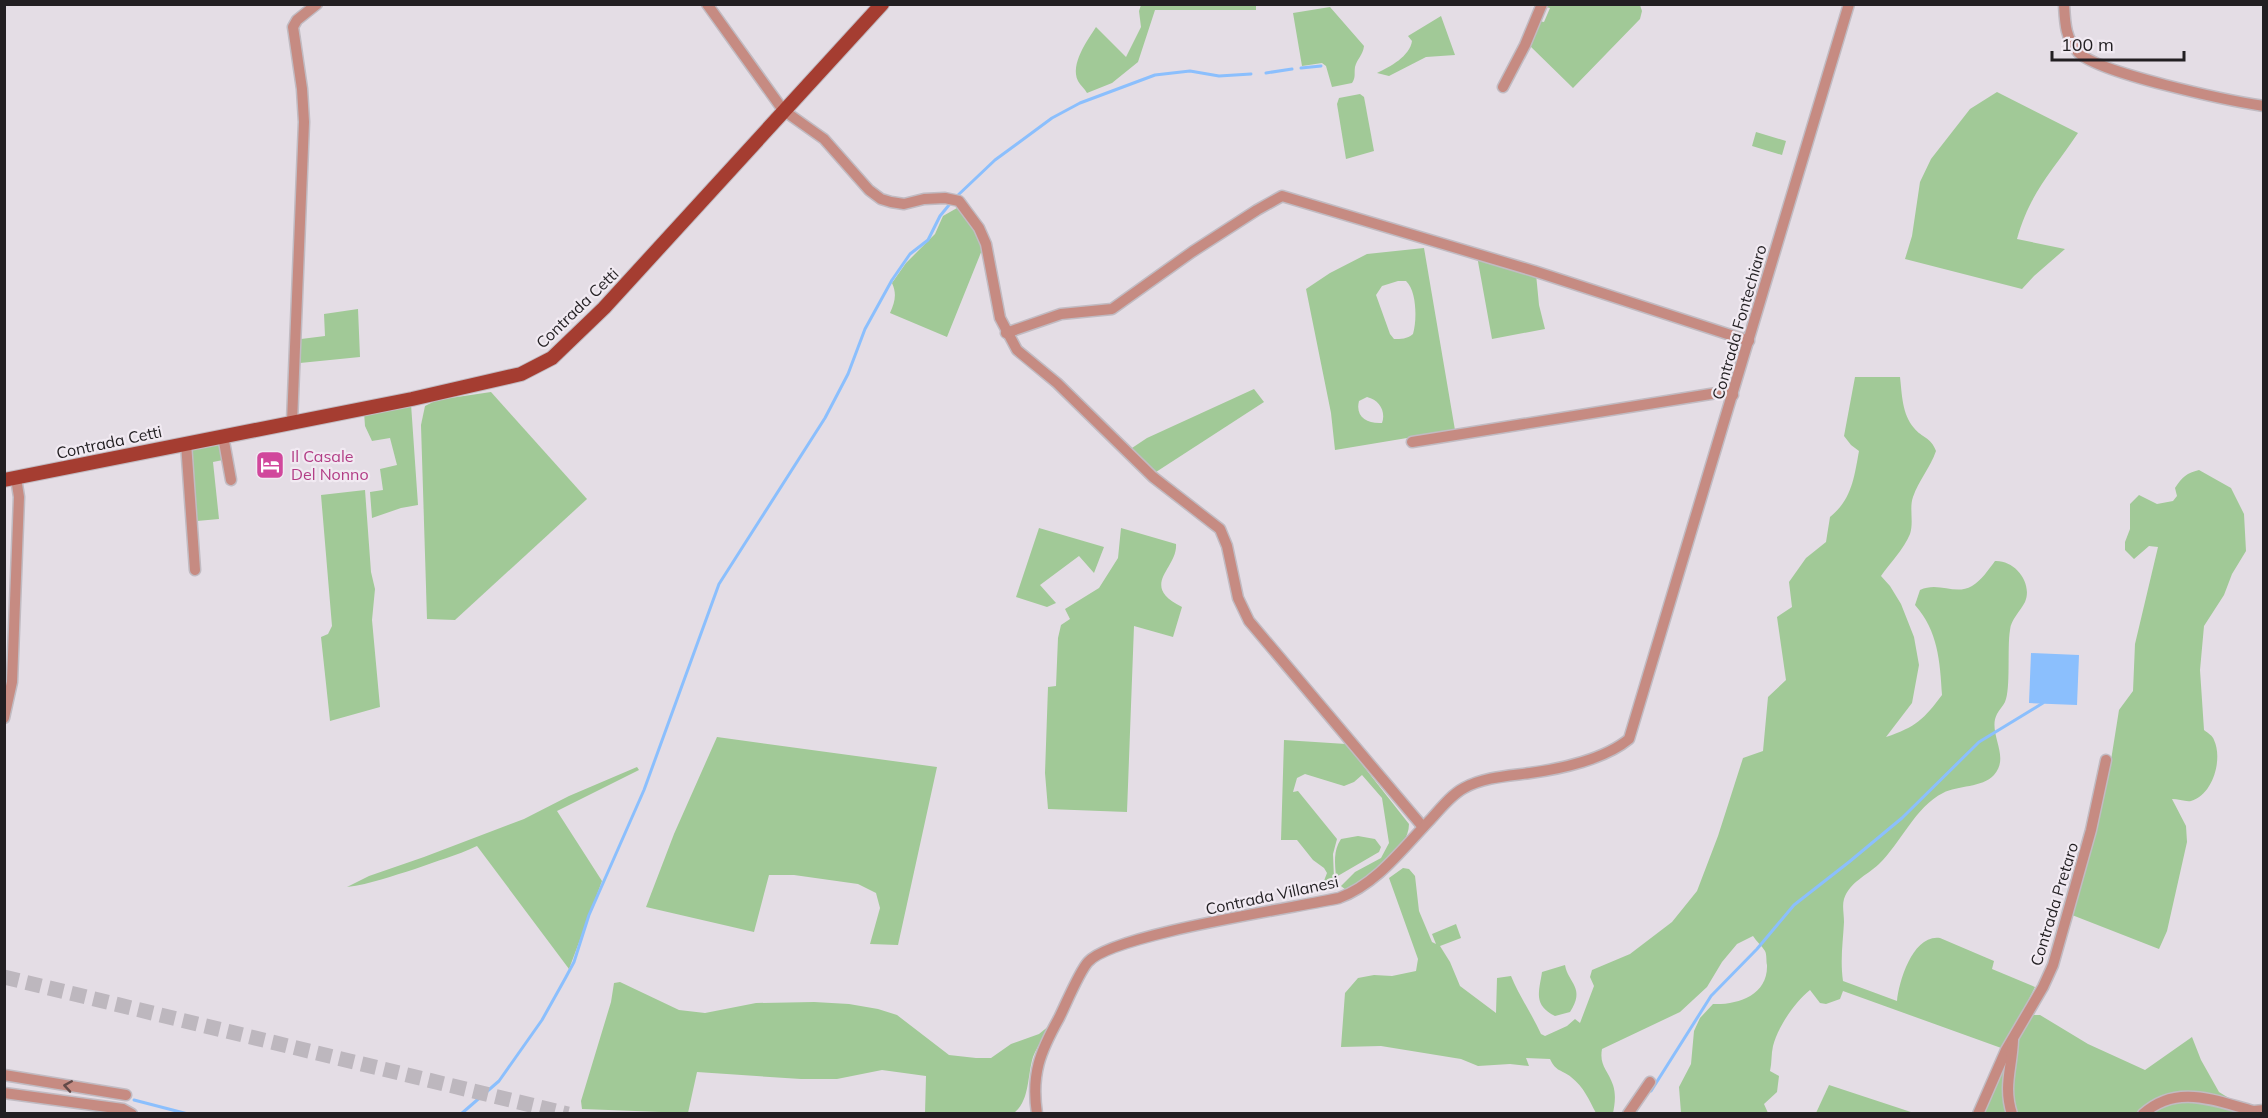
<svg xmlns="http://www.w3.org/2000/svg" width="2268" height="1118" viewBox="0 0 2268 1118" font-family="Mulish,sans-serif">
<rect width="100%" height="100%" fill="#e4dde5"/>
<g fill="#a1c997" fill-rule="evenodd">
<path d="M1141,5L1256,4V10H1155L1138,62L1112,83L1087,93C1085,89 1080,85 1078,81C1070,64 1087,41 1096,27L1126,57L1141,27L1139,11Z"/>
<polygon points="1546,5 1640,5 1642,11 1640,19 1573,88 1528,44 1539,21 1544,22 1550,8 1545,7"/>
<path d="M1330,7L1364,46C1363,55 1357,59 1355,67C1354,74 1356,77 1352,83L1332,87L1326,66L1322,63L1302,66L1293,13Z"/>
<path d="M1441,16L1455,55L1426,57L1389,76L1377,73C1390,67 1410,56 1412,41L1408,36Z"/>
<path d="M1997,92L2078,133C2052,172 2030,192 2017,239L2065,249L2034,276L2022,289L1905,259L1912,236L1920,182L1931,159L1970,109Z"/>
<polygon points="1360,94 1364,97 1374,151 1346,159 1337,104 1339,98"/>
<polygon points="1756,132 1786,141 1782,155 1752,146"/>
<path d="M957,208L965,211L984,245L947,337L890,313C895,302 897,294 892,283L906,263L935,234L943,216Z"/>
<path d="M1424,248L1455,430L1335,450L1331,413L1306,289L1330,273L1367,254ZM1398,281H1406C1417,291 1417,321 1413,334C1407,339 1401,339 1394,339L1390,334L1376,295L1382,286ZM1367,397C1380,400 1386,412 1382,423C1367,424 1355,417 1359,401Z"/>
<polygon points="1477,256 1536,274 1539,305 1545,329 1492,339"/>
<polygon points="358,309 360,357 300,363 301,339 325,336 324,314"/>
<path d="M1855,377H1900C1902,394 1902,414 1914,428C1922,438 1931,437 1936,451C1930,468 1919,480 1913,497C1909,508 1914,522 1910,534C1904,549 1890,563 1881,576L1890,586L1901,604L1914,637L1919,665L1912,703L1886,737C1916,727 1924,719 1942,695C1940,661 1938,631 1915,605L1920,590C1939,581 1955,596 1972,586C1981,581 1989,569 1995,561C2015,560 2033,583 2025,602C2020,612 2011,619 2010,630C2007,648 2011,689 2005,702C2003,706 1999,710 1997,714C1987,733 2011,756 1994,775C1982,788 1958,785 1943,793C1915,807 1901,843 1879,864C1866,876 1850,882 1844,899C1842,906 1844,914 1844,922C1843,942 1840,960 1843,981L1897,1001C1899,981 1913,934 1940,938L1994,961L1992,969L2035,987L2004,1049L1843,991L1840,999L1826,1004L1820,1003L1810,990C1794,1003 1778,1027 1773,1046C1771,1054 1772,1063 1770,1071L1779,1076L1777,1092L1764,1104L1768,1113H1681L1679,1087L1691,1064L1694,1031L1700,1018L1713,1004C1738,1005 1768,995 1767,965C1766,961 1767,955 1765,951C1762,946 1756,941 1753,936L1737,944L1722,962L1707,987L1680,1012L1602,1049C1599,1066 1608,1070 1613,1085C1616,1094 1615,1104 1613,1113H1596C1589,1100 1584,1087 1571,1077C1561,1069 1556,1072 1550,1059L1526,1058L1529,1066L1510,1064L1478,1066L1461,1059L1381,1046L1341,1047L1345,993L1358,978L1374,975L1392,976L1416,971L1418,959L1389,878L1403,868L1409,869L1415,876L1419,911L1432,942L1436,944L1432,934L1456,924L1461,938L1440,946L1450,962L1460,986L1496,1013L1497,978L1511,976C1519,996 1532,1014 1541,1034L1545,1036L1567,1026L1575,1019L1580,1023L1594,986L1590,977L1592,970L1630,954L1672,922L1697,891L1718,836L1743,758L1763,751L1768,697L1786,680L1777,617L1792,607L1789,582L1806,558L1826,542L1830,517C1852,499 1854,478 1859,451L1851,445L1844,436Z"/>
<polygon points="1254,389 1264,402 1156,472 1132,448 1147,438"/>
<polygon points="491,392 587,499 455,620 427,619 421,425 425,406 437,400"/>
<polygon points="411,404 418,505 401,508 372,518 370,492 383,490 380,469 397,465 390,438 372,441 365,426 364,412"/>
<polygon points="221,440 223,460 213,462 219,519 197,521 192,446"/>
<path d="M2199,470L2231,488L2244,514L2246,551L2232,574L2224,595L2204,626L2200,670L2204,730C2208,733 2213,736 2214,740C2223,759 2213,795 2191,801C2186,802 2178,799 2172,799L2186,826L2187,842L2167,931L2159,949L2072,915L2108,779L2119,710L2133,691L2135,644L2158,547L2149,546L2134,559L2125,550V542L2130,529V504L2139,495L2157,504L2173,501L2177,496L2175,488C2182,477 2187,473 2199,470Z"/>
<polygon points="365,490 371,572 375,589 372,620 380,707 330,721 321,637 328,634 332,626 321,495"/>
<polygon points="1039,528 1104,547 1094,573 1079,556 1040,585 1056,603 1047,607 1016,597"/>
<path d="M1121,528L1176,544C1178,569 1138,585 1182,607L1173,637L1134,626L1127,812L1048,809L1045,773L1048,687L1056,686L1058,638L1061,625L1070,619L1065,609L1099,588L1118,558Z"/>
<polygon points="717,737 937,767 898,945 870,944 880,908 876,893 858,884 794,875 769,875 754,932 646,907 674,834"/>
<path d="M1284,740L1346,744L1409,824C1409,850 1369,880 1346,890L1341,886L1355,872L1381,858L1389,843L1382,798L1362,775L1354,782L1344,786L1305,774L1297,778L1293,792L1298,791L1337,839L1333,854L1334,879L1331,886L1324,889L1322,886L1327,873L1324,868L1313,860L1297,840H1281Z"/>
<path d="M637,767L639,770L557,811L602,881L569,969L477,846C456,856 436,861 415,869C392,876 371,884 347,887L369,876L424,857L524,819L569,796Z"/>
<path d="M1358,836L1375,839L1381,847L1379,852L1336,877C1335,863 1333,851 1341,839Z"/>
<path d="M1565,965C1568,983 1586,988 1570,1012L1555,1016C1533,1005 1539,992 1542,972Z"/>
<path d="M620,982L679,1010L705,1013L756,1003L814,1002L849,1004L878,1009L897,1015L949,1055L976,1058H991L1011,1044L1039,1034L1055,1021C1047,1032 1038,1044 1033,1057C1027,1077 1030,1100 1014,1113H925L926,1076L882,1070L837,1079H801L697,1072L688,1113L582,1109L581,1101L611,1002L614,983Z"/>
<polygon points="2034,1015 2040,1015 2088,1044 2145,1070 2192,1037 2201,1060 2219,1092 2253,1113 1982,1114 2009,1051 2013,1053 2028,1018"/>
<polygon points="1829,1085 1914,1113 1816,1113"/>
</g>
<polygon fill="#8bbffd" points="2031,653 2079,655 2077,705 2029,703"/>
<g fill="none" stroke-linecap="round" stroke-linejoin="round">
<g stroke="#8bbffd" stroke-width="3">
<polyline points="1301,68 1321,66"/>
<polyline points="1266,73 1292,69"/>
<polyline points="956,197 995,160 1052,118 1080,103 1155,75 1190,71 1219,76 1251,74"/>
<polyline points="1651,1091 1711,996 1757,949 1794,905 1849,862 1902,818 1979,742 2043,703"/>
<polyline points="134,1100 188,1114"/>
<polyline points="461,1114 499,1081 542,1020 566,977 574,962 589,915 644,790 719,584 825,418 848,374 865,329 892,280 910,254 928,240 940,216 949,205"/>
</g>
<polyline stroke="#bdb7be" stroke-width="15" stroke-dasharray="15 8" stroke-linecap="butt" points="4,977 568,1114"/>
<g stroke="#c1bbc2" stroke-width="13">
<g id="minor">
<polyline points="707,4 783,110 824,139 869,190 881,199 891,202 904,204 924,199 945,198 959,201 979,228 986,244 1000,318 1017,350 1057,383 1153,477 1220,529 1227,546 1238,598 1249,621 1423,827"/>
<path d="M2064,4C2065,22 2065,38 2078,52C2097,73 2230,101 2264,106"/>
<polyline points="1503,87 1525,45 1542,4"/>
<polyline points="1006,333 1061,314 1112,309 1192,252 1257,210 1282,196 1534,271 1749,341"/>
<polyline points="292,422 304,122 302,89 293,27 297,20 317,4"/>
<polyline points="223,436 231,480"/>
<polyline points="1412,442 1723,392 1733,395"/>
<polyline points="186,443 195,570"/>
<polyline points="4,718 12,682 19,497 16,478"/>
<polyline points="4,1075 126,1095"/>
<polyline points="4,1093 123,1109 132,1114"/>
<path d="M1037,1114C1031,1074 1040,1052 1059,1018C1066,1004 1079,972 1088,962C1112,934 1294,908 1339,898C1377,884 1403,848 1431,819C1441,808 1451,795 1464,788C1484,777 1508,776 1530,773C1561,769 1605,759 1629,739L1849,4"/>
<polyline points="1628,1114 1650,1082"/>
<polyline points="1978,1114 2006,1050 2043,987 2053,965 2091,830 2106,760"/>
<path d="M2012,1114C2003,1086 2012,1068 2013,1040"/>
<path d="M2143,1114C2177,1083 2215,1101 2254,1111L2264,1110"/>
</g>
</g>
<g stroke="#c1bbc2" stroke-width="16">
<polyline id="major" points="4,480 412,399 521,374 552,358 604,308 882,4"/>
</g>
<use href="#minor" stroke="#c68b82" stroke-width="10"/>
<use href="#major" stroke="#a53d31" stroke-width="14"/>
</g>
<defs><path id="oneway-chevron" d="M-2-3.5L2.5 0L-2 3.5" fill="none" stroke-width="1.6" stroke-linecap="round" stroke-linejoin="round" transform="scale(1.5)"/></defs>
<use stroke="#644a48" href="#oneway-chevron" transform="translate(68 1086) rotate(-171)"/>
<defs>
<g id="hotel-square" transform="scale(1.5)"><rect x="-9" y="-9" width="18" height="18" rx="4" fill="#d1479c" stroke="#f1eaf2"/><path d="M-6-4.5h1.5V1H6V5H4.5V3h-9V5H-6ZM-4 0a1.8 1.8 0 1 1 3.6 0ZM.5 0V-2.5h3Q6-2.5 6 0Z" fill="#fff"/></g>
</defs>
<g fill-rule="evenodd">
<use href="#hotel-square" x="270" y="465"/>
</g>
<g text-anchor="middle" stroke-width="4.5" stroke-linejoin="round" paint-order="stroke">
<g font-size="16" fill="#221f22" stroke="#f1eaf2">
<text transform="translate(577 308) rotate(-44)" y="6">Contrada Cetti</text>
<text transform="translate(1739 322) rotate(-74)" y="6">Contrada Fontechiaro</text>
<text transform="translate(109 442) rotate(-12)" y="6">Contrada Cetti</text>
<text transform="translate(1272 895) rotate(-12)" y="6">Contrada Villanesi</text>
<text transform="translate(2054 904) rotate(-73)" y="6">Contrada Pretaro</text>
</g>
<g font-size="16" fill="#b23c85" stroke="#f1eaf2" text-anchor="start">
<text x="291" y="462">Il Casale<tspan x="291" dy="18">Del Nonno</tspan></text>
</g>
</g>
<rect width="2268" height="1118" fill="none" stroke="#221f22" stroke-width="12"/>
<path d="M2052 51v9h132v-9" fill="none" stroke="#221f22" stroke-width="3"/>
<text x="2061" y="51" font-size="18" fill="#221f22" stroke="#f1eaf2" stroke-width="4.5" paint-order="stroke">100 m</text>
</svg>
